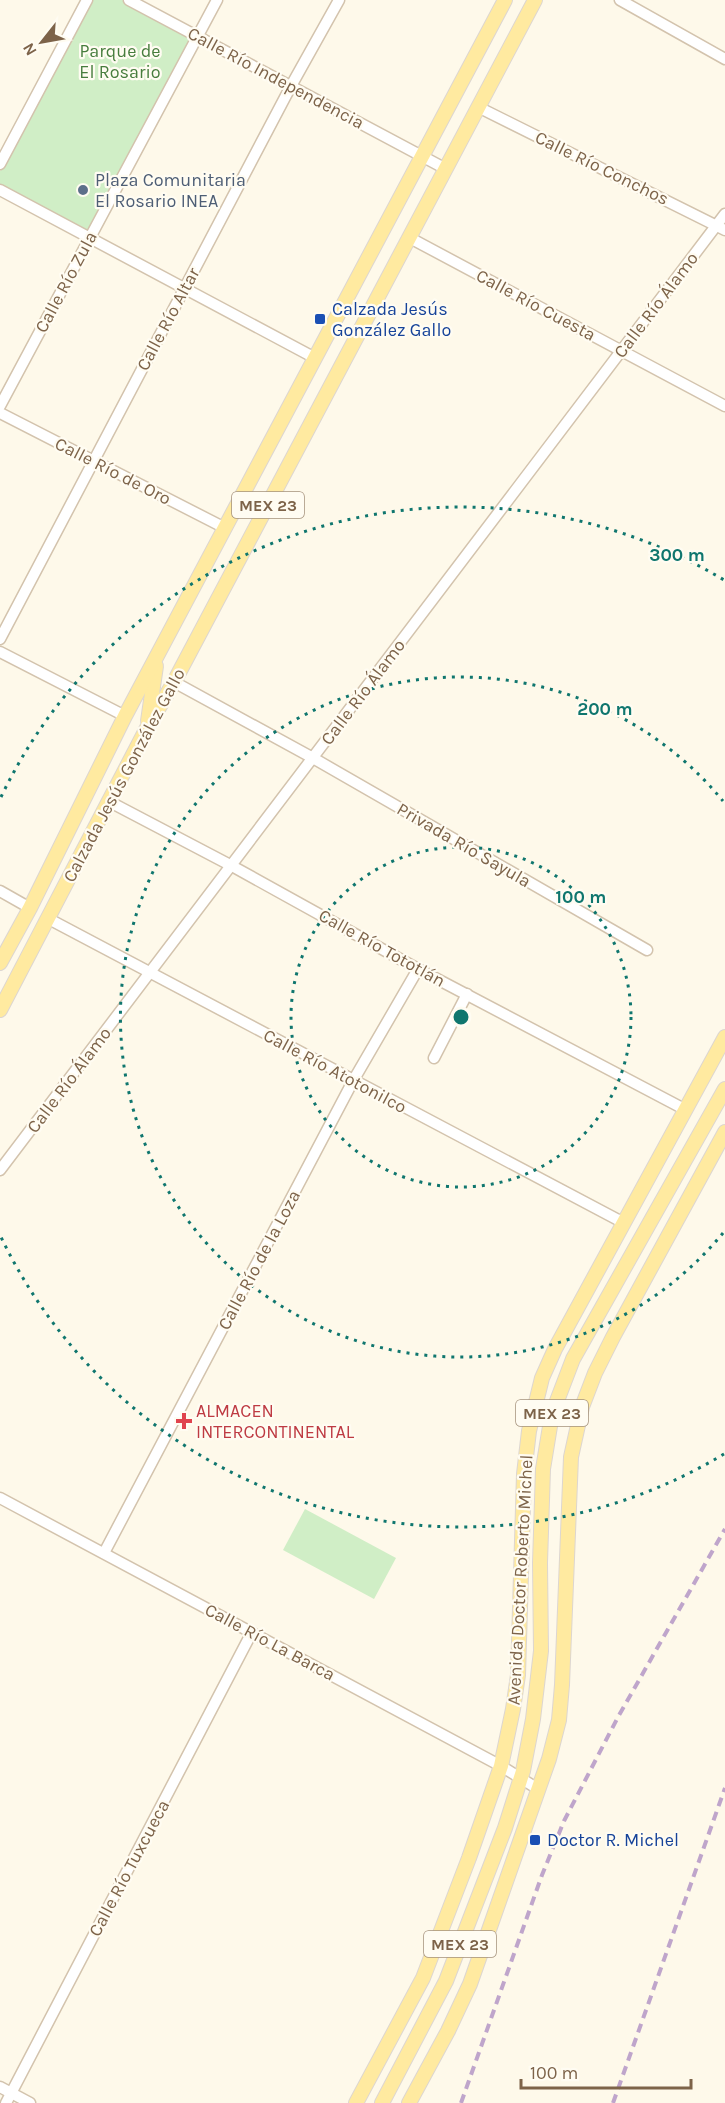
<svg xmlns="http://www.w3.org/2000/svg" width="725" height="2103" viewBox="0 0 725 2103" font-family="Karla,sans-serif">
<rect width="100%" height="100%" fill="#fef9ea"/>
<g fill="#d0eec6">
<polygon points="91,0 122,0 194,38 89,234 0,187 0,171"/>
<polygon points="305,1509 396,1558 374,1599 283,1550"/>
</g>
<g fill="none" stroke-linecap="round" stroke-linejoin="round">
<g stroke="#d3c3ad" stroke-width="13">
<g id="minor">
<polyline points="129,0 446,169"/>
<polyline points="620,0 725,59"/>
<polyline points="478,107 725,230"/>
<polyline points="0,164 87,0"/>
<polyline points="0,190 315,358"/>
<polyline points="410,238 725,406"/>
<polyline points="0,406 217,0"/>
<polyline points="0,413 225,528"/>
<polyline points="0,639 291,86 339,0"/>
<polyline points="0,652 125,716"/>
<polyline points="174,682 313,758 647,950"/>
<polyline points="110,802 232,866 418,969 686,1110"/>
<polyline points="0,891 30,908"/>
<polyline points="47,918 624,1223"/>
<polyline points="434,1058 467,994"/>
<polyline points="0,1170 725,214"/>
<polyline points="0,1498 501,1766 538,1789"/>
<polyline points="104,1553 353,1081 418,969"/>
<polyline points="0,2087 30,2103"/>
<polyline points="6,2103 252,1632"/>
</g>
</g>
<g stroke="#ddd6d0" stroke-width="16">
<g id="major">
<polyline points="148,721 156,666"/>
<polyline points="0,963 30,908 125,716 505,0"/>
<polyline points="0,1010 147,728 174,682 535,0"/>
<polyline points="356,2103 423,1978 469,1858 501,1766 513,1709 518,1675 524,1474 529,1431 542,1378 555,1349 725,1037"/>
<polyline points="382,2103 446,1981 505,1828 523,1771 533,1719 541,1651 540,1563 543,1469 552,1414 573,1359 725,1089"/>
<polyline points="409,2103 448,2031 470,1984 549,1759 559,1720 562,1685 571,1457 582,1407 595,1373 613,1337 725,1132"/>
</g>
</g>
<use href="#minor" stroke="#fff" stroke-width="10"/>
<use href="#major" stroke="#ffeaa0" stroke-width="14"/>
<g stroke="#bfa5cb" stroke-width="4" stroke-dasharray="9 6" stroke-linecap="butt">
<polyline points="461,2103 542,1875 564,1821 618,1717 725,1529"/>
<polyline points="613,2103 725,1788"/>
</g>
</g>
<g fill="none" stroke="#0f766e" stroke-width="3" stroke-dasharray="3 6">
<circle cx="461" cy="1017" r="170"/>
<path d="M723 1233A340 340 0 1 1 723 801"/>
<path d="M724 1454A510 510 0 0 1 1 1237M1 797A510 510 0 0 1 724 580"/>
</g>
<circle fill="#5c6f8a" stroke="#fffcf2" stroke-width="2" cx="83" cy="190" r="6"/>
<g fill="#1a4fb4" stroke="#fffcf2" stroke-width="2">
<rect x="314" y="313" width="12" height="12" rx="3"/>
<rect x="529" y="1834" width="12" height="12" rx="3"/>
</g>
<path fill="#e0444e" stroke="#fffcf2" stroke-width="2" d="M181 1412h6v6h6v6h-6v6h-6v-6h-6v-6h6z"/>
<g text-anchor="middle" stroke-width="4.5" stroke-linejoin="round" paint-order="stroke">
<g fill="#fffcf2" stroke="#a4917c" stroke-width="1.5">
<rect x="232" y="492" width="72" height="26" rx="4.5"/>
<rect x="516" y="1400" width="72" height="26" rx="4.5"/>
<rect x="424" y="1931" width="72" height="26" rx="4.5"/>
</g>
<g font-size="16" font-weight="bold" fill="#7d6349">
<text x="268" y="511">MEX 23</text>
<text x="552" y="1419">MEX 23</text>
<text x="460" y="1950">MEX 23</text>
</g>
<g font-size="18" fill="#477d3d" stroke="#fffcf2">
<text x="120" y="57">Parque de<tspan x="120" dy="21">El Rosario</tspan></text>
</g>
<g font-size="18" fill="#7d6349" stroke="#fffcf2">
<text transform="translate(276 78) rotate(28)" y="6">Calle Río Independencia</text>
<text transform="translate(602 168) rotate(26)" y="6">Calle Río Conchos</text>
<text transform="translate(66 282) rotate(-62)" y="6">Calle Río Zula</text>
<text transform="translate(536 305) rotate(28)" y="6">Calle Río Cuesta</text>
<text transform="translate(656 305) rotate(-53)" y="6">Calle Río Álamo</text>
<text transform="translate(168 319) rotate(-62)" y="6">Calle Río Altar</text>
<text transform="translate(113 471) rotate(27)" y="6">Calle Río de Oro</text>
<text transform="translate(363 692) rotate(-53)" y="6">Calle Río Álamo</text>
<text transform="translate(124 775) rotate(-62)" y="6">Calzada Jesús González Gallo</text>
<text transform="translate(464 845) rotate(30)" y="6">Privada Río Sayula</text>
<text transform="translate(382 948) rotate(29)" y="6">Calle Río Tototlán</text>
<text transform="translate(335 1071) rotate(28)" y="6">Calle Río Atotonilco</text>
<text transform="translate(69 1080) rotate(-53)" y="6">Calle Río Álamo</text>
<text transform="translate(259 1260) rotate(-62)" y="6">Calle Río de la Loza</text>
<text transform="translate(520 1580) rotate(-87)" y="6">Avenida Doctor Roberto Michel</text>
<text transform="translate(270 1642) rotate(28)" y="6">Calle Río La Barca</text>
<text transform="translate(129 1868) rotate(-62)" y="6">Calle Río Tuxcueca</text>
</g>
<g font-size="18" fill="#4e5e75" stroke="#fffcf2" text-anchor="start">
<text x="95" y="186">Plaza Comunitaria<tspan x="95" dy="21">El Rosario INEA</tspan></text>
</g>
<g font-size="18" fill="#164399" stroke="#fffcf2" text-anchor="start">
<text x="332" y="315">Calzada Jesús<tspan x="332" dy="21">González Gallo</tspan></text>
<text x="547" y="1846">Doctor R. Michel</text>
</g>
<g font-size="18" fill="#be3a42" stroke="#fffcf2" text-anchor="start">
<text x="196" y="1417">ALMACEN<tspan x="196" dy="21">INTERCONTINENTAL</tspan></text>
</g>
</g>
<circle cx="461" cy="1017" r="9" fill="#0f766e" stroke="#fffcf2" stroke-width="3"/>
<g font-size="18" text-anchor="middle" font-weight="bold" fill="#0f766e" stroke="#fffcf2" stroke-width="4.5" stroke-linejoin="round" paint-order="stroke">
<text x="677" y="561">300 m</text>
<text x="605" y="715">200 m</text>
<text x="581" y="903">100 m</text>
</g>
<g transform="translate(42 42) rotate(239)" stroke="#fffcf2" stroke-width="4.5" paint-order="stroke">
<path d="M0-4.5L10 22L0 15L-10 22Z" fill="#7d6349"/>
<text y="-9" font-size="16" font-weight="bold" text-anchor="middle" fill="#7d6349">N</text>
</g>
<path d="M521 2079v9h170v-9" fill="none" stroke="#7d6349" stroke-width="3"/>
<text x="530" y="2079" font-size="18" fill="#7d6349" stroke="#fffcf2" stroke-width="4.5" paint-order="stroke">100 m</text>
</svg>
